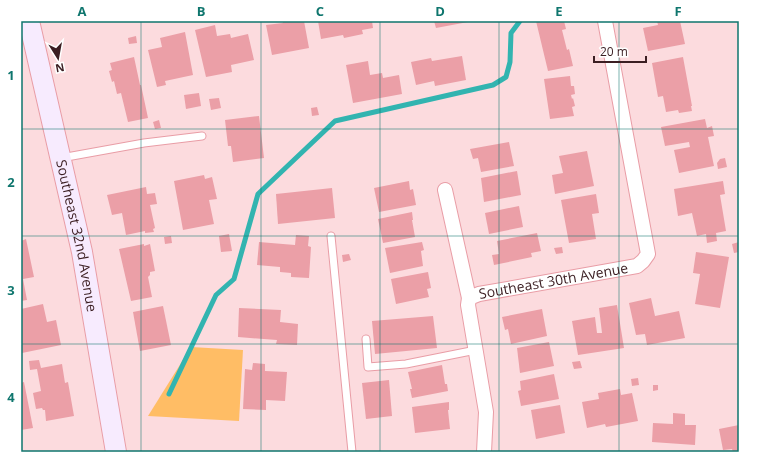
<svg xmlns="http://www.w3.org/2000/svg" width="760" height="473" viewBox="0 0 760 473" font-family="'Open Sans',sans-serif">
<rect width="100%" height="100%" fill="#fcdbde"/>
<polygon fill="#ffbd65" points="191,347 243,350 239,421 148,416"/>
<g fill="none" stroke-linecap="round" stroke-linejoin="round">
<polyline stroke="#32b4b0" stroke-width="5" points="169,394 216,295 234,279 258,194 335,121 493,85 506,77 510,62 511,33 520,21"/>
</g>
<g fill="#eb9fa7">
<polygon points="282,21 304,21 309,48 272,55 266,25 283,23"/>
<polygon points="318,21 372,21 373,28 362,30 363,34 344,38 343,35 321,39"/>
<polygon points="434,21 468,21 468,22 436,28"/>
<polygon points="536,21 564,21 566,29 562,30 567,50 569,49 573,66 548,71"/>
<polygon points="657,21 680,21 685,44 648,51 643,28 658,25"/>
<polygon points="215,25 217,36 230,34 231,38 248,34 254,60 231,65 232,72 206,77 195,30"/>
<polygon points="185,32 193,75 165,81 166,85 157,87 148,50 162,47 160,38"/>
<polygon points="136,36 137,43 129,44 128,38"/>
<polygon points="462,56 466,80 435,86 434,81 416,85 411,62 431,58 432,61"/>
<polygon points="134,57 140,85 141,85 148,118 128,122 121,93 117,94 114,81 112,82 109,71 112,70 110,63"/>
<polygon points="683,57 692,106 691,106 692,111 679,113 678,110 666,112 663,96 658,97 652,63"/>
<polygon points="368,61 370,75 382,73 383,78 399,75 402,94 353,103 346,65"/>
<polygon points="570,76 571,86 574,86 575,94 571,95 572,99 573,98 575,106 572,107 574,116 550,119 544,79"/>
<polygon points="199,93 201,106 186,109 184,95"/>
<polygon points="219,98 221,108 211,110 209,99"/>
<polygon points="317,107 319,115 312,116 311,108"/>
<polygon points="259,116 264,158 233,162 231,146 228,146 225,120"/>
<polygon points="705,119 707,128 712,126 714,136 708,137 714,166 679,173 674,150 690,147 689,142 665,146 661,127"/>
<polygon points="159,120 161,128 155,129 153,122"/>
<polygon points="509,142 514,166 481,172 478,158 473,159 470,149"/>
<polygon points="587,151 594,186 555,194 552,175 563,173 559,156"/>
<polygon points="725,158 727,167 718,169 717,163 720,159"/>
<polygon points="517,171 521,195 484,202 481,178"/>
<polygon points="204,175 205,179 212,177 217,199 209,200 214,224 183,230 174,181"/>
<polygon points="409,181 410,190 413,189 416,205 379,212 374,188"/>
<polygon points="723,181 725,194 720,195 726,231 716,233 717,241 707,243 706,234 697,236 692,213 678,216 674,189"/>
<polygon points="146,187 147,194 155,193 157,204 150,205 155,228 153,229 154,232 145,233 145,231 126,235 122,213 112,215 107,195"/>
<polygon points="332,188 335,218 278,224 276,194"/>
<polygon points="596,194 599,213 592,214 596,239 569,243 561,200"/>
<polygon points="519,206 523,227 489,234 485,213"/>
<polygon points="412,212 413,220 412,220 415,237 383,243 378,219"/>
<polygon points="537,233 541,251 531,253 532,257 494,265 492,255 499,254 497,241"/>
<polygon points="229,234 232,251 221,252 219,236"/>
<polygon points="296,235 309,236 308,246 311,247 309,278 291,277 291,273 280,272 280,267 257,265 259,242 295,245"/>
<polygon points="171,236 172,243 165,244 164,237"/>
<polygon points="26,239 34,277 23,279 27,300 21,301 21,241"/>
<polygon points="422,242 424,250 421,251 423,266 390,273 385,248"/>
<polygon points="739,242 739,252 734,253 732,244"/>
<polygon points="144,244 144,246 150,244 155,271 150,272 150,275 148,277 152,297 131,301 119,249"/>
<polygon points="562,247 563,253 556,254 554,248"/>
<polygon points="696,252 729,257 720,308 695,304 700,274 693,273"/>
<polygon points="349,254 351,260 343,262 342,255"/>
<polygon points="428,272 431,288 427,289 429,297 396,304 391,279"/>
<polygon points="651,298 655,316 679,311 685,338 647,345 645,334 636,335 629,303"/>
<polygon points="43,304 47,322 56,320 61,345 22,353 21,309"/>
<polygon points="617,305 624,348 578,355 572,321 595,317 597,333 602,333 599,308"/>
<polygon points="163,306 171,345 140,351 133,312"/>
<polygon points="239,308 281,310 280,322 298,324 297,345 276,344 277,340 238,337"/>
<polygon points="542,309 547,336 511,344 508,329 505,330 502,317"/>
<polygon points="433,316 437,348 375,354 372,321"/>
<polygon points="549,342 554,366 520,373 517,348"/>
<polygon points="39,360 41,368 62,364 65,383 68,382 74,416 46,421 45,410 43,410 42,408 36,409 33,393 41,391 37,369 30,370 29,361"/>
<polygon points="580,361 582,368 574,369 572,362"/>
<polygon points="253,363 265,364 265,371 287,372 285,401 266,400 266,410 243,409 245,369 252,370"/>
<polygon points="442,365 445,384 447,384 448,391 412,398 410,389 412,389 408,372"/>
<polygon points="554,374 559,399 521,406 518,391 521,390 520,381"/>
<polygon points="638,378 639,385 632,386 631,379"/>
<polygon points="389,380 392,416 366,419 362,383"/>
<polygon points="24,382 33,428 21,430 21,383"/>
<polygon points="653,385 658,385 658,390 653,391"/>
<polygon points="620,389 621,395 632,393 638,421 606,427 605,424 587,428 582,402 599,399 598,393"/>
<polygon points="449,402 449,410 448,410 450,429 415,433 412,407"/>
<polygon points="560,405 565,433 536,439 531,410"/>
<polygon points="673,413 685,414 685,425 696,425 695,445 652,442 653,423 673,424"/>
<polygon points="739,425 739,452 733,452 732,449 723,450 719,429"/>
</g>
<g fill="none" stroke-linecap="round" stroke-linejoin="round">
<g stroke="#e99da6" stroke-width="9">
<g id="service">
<polyline points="61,158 144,143 202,136"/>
<polyline points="331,236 352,452"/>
<polyline points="366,339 368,367 406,364 476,350"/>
</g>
</g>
<g stroke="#e99da6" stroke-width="16">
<g id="minor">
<polyline points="445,190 469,298"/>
<path id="s1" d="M484,452L486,412L468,305L469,298L479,294L637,266L643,261L648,254L605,21"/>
</g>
</g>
<g stroke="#e99da6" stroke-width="22">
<g id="secondary">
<path id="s2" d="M29,21L82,252L116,452"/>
</g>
</g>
<use href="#service" stroke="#fff" stroke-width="7"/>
<use href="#minor" stroke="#fff" stroke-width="14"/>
<use href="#secondary" stroke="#f7ebfe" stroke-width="20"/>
</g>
<path fill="none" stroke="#0f766e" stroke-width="1" stroke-opacity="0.55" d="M141,21V452M261,21V452M380,21V452M499,21V452M619,21V452M21,129H739M21,236H739M21,344H739"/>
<g text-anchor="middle" stroke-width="3" stroke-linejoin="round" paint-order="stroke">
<g font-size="14" fill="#3b1e22" stroke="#fff">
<text dy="5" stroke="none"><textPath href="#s2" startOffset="220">Southeast 32nd Avenue</textPath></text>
<text dy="5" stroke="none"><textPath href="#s1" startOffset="242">Southeast 30th Avenue</textPath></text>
</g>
</g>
<rect width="760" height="473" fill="none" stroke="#ffffff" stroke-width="44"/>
<g transform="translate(58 58) rotate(169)" stroke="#ffffff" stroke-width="3" paint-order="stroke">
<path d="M0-3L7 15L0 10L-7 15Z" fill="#3b1e22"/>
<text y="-6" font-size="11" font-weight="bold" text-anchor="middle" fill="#3b1e22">N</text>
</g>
<path d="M594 56v6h52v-6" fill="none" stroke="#3b1e22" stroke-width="2"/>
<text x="600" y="56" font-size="12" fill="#3b1e22" stroke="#ffffff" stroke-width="3" paint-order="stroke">20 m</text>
<rect x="22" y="22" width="716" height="429" fill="none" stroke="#0f766e" stroke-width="1.5"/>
<g font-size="13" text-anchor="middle" font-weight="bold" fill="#0f766e">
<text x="82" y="16">A</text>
<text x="201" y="16">B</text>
<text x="320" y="16">C</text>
<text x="440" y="16">D</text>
<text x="559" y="16">E</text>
<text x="678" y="16">F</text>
<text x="11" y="80">1</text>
<text x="11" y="187">2</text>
<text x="11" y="295">3</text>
<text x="11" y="402">4</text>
</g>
</svg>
